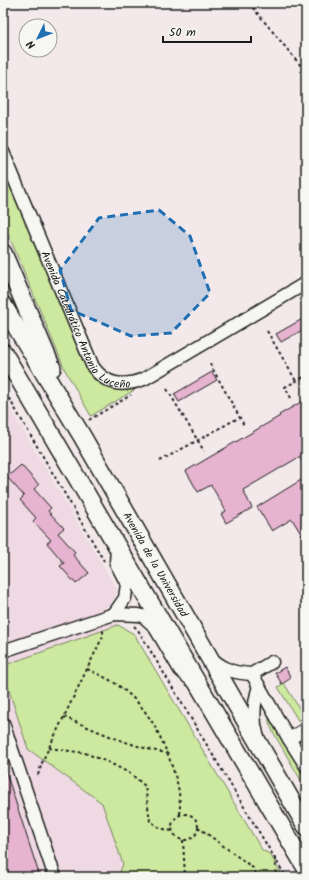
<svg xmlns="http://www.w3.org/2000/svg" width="309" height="880" viewBox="0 0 309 880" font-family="Kalam,sans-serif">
<rect width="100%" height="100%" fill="#f3e9eb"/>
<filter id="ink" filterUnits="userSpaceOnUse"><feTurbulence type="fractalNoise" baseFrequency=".025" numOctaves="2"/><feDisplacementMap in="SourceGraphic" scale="8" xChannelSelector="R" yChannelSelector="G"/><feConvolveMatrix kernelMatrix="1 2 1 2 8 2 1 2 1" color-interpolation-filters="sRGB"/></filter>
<g filter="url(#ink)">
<polygon fill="#efd9e3" points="3,396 118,591 108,610 118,625 134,634 262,850 264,877 3,877"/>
<g fill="#cde99f" stroke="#74825e">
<path d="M3,168L89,372C106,390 117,394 141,386L91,416L65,370L3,222Z"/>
<polygon points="118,625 134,634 262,850 270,854 283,877 118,877 123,864 102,803 28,749 3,672 3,668 5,665"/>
<polygon points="284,683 305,718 299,722 278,687"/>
<polygon points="269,717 306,776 306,789 273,732 269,722"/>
</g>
<g fill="#e6b3d0" stroke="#1c1c1c">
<polygon points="306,317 306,328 281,342 276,334"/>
<polygon points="212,372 217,380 179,402 174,394"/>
<polygon points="306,399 306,453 243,490 252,508 226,523 221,514 226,511 211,485 198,492 186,471 280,416 279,415"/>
<polygon points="21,465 39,485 34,489 51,508 48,511 64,528 58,533 75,552 73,555 89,573 76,584 60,566 64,563 47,543 51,540 33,521 36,518 20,500 24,496 7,477"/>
<polygon points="306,477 306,542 292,519 272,531 257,507"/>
<polygon points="285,667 291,678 282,684 275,673"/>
<polygon points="3,769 5,769 40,877 3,877"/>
</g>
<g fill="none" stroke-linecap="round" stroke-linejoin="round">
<g stroke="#1c1c1c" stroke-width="15">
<g id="minor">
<path id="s1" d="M3,152L93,367C107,386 123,387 144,379L306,283"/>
<polyline points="114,614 125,598 127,584 116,563 117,547"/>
<polyline points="3,651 114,614 139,615 143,616 154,626 180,670 191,680"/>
<path d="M213,660C227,671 235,673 252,674"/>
<polyline points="272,662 252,674 289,739 306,766"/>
<polyline points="3,723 55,877"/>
<path d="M257,734C252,717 254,702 259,686"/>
<polyline points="289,739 306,729"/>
</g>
</g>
<g stroke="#1c1c1c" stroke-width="20">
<g id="highway">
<polyline points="3,253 52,368"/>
<path id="s2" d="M3,305L82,436L306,826"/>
<polyline points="3,352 306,868"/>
</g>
</g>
<g stroke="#1c1c1c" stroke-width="2" stroke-dasharray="3 3" stroke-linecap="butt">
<polyline points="249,3 306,72"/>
<polyline points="3,228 8,240"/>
<polyline points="267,331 296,381"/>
<polyline points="210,364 245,427"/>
<polyline points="3,388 104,561"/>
<polyline points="167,389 204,451"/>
<polyline points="291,398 285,387 306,376"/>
<polyline points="89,420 131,395"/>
<polyline points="301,459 306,468"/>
<polyline points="160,461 240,417"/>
<polyline points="134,626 138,630 286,877"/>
<path d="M87,669C100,675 114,681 124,690C149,710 160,734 171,763C174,773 178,783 179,793C180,800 180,807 180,814"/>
<path d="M64,717C95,730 134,748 167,753"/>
<polyline points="49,748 85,753 110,763 131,774 145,786 150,821 160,828 172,831"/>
<polyline points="38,775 43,760 103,636 103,629"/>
<circle cx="185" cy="827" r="13"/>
<polyline points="198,827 253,868 257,877"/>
<polyline points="183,840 185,877"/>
<polyline points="275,858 276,877"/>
</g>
<use href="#minor" stroke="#f6f6f2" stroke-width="12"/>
<use href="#highway" stroke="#f6f6f2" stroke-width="17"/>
</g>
</g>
<path fill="#1f6fb2" fill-opacity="0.2" stroke="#1f6fb2" stroke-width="3" stroke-dasharray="8 5" stroke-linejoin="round" d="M159,210L190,236L210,293L171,333L131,336L71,310L60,270L99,218Z"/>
<g text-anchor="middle" stroke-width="3" stroke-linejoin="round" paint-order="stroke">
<g font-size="11" fill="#1c1c1c" stroke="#f6f6f2">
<text dy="4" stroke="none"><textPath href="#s1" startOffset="192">Avenida Catedrático Antonio Luceño</textPath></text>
<text dy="4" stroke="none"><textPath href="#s2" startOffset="301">Avenida de la Universidad</textPath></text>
</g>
</g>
<rect width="309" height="880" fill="none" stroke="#f6f6f2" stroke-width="16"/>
<rect x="8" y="8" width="293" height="864" fill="none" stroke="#1c1c1c" stroke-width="1.5" filter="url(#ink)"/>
<g transform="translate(38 38) rotate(227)"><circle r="19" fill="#f6f6f2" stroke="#9f9f9c"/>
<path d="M0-3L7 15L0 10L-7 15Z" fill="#1f6fb2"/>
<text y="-6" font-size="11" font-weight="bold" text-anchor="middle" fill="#1c1c1c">N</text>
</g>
<path d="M163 36v6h88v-6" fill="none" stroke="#1c1c1c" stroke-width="2"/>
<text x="169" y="36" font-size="12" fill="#1c1c1c" stroke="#f6f6f2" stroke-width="3" paint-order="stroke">50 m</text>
</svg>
